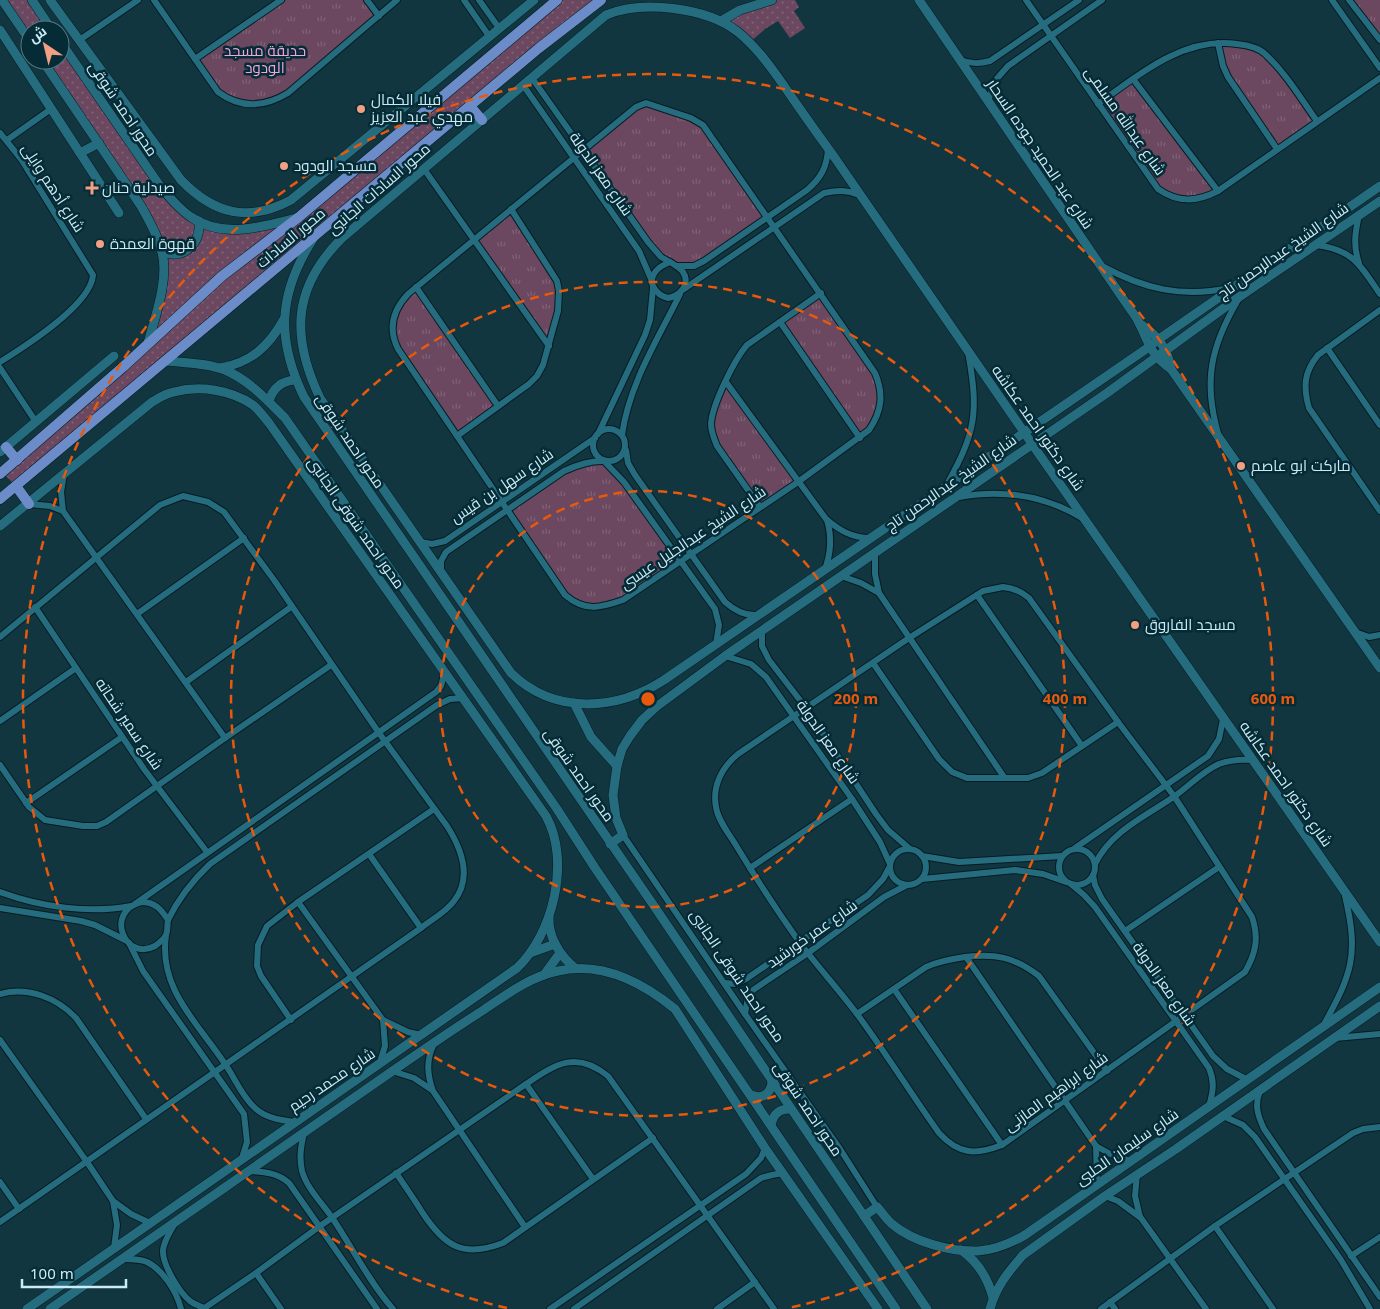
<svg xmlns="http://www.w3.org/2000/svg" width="1380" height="1309" viewBox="0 0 1380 1309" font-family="'Noto Sans',Cairo,sans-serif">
<defs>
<pattern id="grass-dots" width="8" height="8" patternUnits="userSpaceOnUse" patternTransform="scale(1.25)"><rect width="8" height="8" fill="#6b4760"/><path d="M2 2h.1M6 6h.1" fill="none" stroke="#7f6278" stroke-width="1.8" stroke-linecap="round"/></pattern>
<pattern id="park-tufts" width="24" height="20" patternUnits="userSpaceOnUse" patternTransform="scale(1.25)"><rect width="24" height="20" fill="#6b4760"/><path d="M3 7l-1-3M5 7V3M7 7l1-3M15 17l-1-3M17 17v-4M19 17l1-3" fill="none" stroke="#7f6278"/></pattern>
</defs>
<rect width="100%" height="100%" fill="#113640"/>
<g fill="url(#grass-dots)">
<polygon points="2,0 32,0 52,30 30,30 30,41"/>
<polygon points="557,0 602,0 16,486 2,472 148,343 163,274 155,233 42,60 60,60 60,41 144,165 192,218 231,229 299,217"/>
<polygon points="772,0 795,0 799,7 794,11 805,28 790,38 778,21 765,29 749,43 729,26 727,17"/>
</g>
<g fill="url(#park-tufts)">
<polygon points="281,0 367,0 379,16 288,93 255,105 225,97 195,59"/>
<polygon points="1349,0 1380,0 1380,40"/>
<polygon points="1218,43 1254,48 1264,53 1317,121 1277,149 1228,77"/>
<polygon points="1133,79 1218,191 1208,196 1176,199 1158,189 1098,104"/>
<polygon points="641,104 698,120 768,217 704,261 683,267 661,257 583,150"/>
<polygon points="511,209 557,281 558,311 549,346 473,239"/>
<polygon points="416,287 498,406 457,436 398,349 392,320"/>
<polygon points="821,293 875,373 880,409 860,438 780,322"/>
<polygon points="726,382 798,482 760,507 717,446 711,426"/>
<polygon points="604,461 681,561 623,600 600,607 572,601 508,510 564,471"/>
</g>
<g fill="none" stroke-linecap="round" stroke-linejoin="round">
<g stroke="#061c22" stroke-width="8">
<g id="street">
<path d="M154,0L218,92C241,109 265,107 288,93L397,0"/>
<polyline points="367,0 379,16"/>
<polyline points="464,0 489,36"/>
<polyline points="479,0 499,28"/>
<path d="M1026,0L1158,189C1178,203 1197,202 1218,191L1380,78"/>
<polyline points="1332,0 1380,68"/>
<polyline points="1349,0 1380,40"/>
<polyline points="78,41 138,0"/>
<polyline points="1218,43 1223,66 1228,77 1277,149"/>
<polyline points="195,59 281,0"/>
<path d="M960,60C971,64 979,64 990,61L1079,0"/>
<polyline points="532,78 648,242 661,257 670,262"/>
<polyline points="1133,79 1218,191"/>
<polyline points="523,85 639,251 652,281"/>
<polyline points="988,102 994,82 1008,66 1102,0"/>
<path d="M646,103L691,118L703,125L875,373C884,394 882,411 869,430L798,482L623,600C600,608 585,612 565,595L398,349C388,329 392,311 408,294L636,107Z"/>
<path d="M1098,104C1138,75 1184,36 1237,44C1246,45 1259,48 1265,54C1286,73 1301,99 1317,121"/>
<path d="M0,133L21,159L93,275C91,305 24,347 0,362"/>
<polyline points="7,140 51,109"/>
<polyline points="424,169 549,346"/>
<path d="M1316,245C1354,250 1360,265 1380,294"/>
<path d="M670,262C675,265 680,268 683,272C691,284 680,296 668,298C656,295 646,282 656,271C660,266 665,264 670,262Z"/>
<path d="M1359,263C1353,246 1355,233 1359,215"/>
<path d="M677,266H694L704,261L807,190C821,178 827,167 828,149"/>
<path d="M1102,266C1144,289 1182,298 1229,288"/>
<polyline points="416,287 498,406"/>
<path d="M684,289L824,193C838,190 847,190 859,195"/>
<path d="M1380,310L1318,355C1304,372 1303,387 1309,408L1380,511"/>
<polyline points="780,322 860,438"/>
<polyline points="1327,348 1380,425"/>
<polyline points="0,368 36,422"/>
<path d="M726,382L826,519C839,530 852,538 870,538"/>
<circle cx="609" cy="445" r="16"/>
<path d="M1218,433C1203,381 1211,346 1238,300"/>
<polyline points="598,434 645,335 650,320 653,288"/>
<path d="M622,435C629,384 658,339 680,294"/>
<polyline points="457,436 529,384 537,376 543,365 558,311 559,291 557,281 511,209"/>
<path d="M626,450L628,463L635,475L725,602C734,610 744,616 757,615"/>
<polyline points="604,461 624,482 715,609 719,625 716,644"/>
<polyline points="64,474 61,492 63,511 225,738"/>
<path d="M946,486C976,432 979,413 968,352"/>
<path d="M959,497C1003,489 1044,495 1082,518"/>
<polyline points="29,504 50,506 63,511"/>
<path d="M760,507L717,446C714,439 711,432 711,424C712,405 734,360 747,345L821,293"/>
<polyline points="420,542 432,544 445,541 595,438"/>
<polyline points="875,553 875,574 879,593 1004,777"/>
<path d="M825,569C831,553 832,537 827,520"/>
<path d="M441,571V561L446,552L564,471C577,465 588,461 602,461"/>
<polyline points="841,576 861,583 879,593"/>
<path d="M1003,587C1014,588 1021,591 1029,598L1118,722L1174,796L1252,917C1259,938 1256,953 1245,972L1002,1145C976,1155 959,1155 939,1133C911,1094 886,1053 857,1014C839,990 818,967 800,943C778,912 757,880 737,847C730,835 718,821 716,807C712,786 722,767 738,754L909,638L983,591Z"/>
<polyline points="977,595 1082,746"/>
<polyline points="35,607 144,769 207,852"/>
<polyline points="137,614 244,538"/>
<polyline points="762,630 762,646 769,660 806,708 876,814 888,830 910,849"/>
<polyline points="1355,632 1369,637 1380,635"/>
<path d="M0,637L160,505L183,496L208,502L224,512L274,580L379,733L447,826C461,848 473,877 454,901C446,912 431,920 421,928L0,1222"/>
<polyline points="725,656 751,664 766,677 852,799 880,842 890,864"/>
<polyline points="873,663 939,759 952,772 967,778 1028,778 1042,773 1118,722"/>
<polyline points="186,682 291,607"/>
<polyline points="0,721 76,668"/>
<polyline points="0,765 29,807 45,820 83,826 97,826 106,822 225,738 331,665"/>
<polyline points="26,803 122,737"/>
<polyline points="623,835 745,1014 840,1149 877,1207"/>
<polyline points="1075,848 1208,756 1219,739 1223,719"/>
<circle cx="1077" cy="867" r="18"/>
<circle cx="908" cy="867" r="18"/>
<polyline points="369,854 421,928"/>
<polyline points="922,856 959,862 1062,856"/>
<path d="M1095,864C1111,831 1146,816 1175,796C1189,786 1203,771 1219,764C1230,760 1241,759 1252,760"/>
<polyline points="750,868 852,799"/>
<polyline points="1093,875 1095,885 1102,899 1213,1056 1227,1069 1248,1080"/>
<polyline points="922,879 1015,870 1043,874 1066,882"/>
<path d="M1072,885L1084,895L1095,907L1209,1068C1215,1082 1213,1092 1209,1106"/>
<path d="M0,892C41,907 89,914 131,906"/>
<path d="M141,902C155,902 161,909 168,920C167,924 168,931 166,935C164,939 159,943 155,946C125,962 104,912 141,902Z"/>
<polyline points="298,902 383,1020 385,1046 380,1062"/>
<polyline points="135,904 436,692 441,686 445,671"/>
<polyline points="0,908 81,921 95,925 125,940"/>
<path d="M168,920C179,897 192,881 210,864L437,705L450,699L464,698"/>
<polyline points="1125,931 1219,867"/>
<path d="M166,935C158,989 198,1023 225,1064C235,1078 242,1097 256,1109C266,1118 281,1120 295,1122"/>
<polyline points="129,943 143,971 244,1114 247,1142 242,1158"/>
<polyline points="966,957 1096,1146 1112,1155 1131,1161"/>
<polyline points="725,983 735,984 746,979 868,895 883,879 889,868"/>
<polyline points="894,989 1002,1145"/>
<path d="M0,994C28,986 57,998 76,1018L146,1119"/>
<polyline points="745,1014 748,997 753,990 808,953 884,897 907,885"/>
<path d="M857,1014L926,967C939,961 951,959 965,957C995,953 1014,957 1039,976L1107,1071"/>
<polyline points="291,1020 261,976 257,966 258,945 267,926 298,902 434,809"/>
<polyline points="383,1020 408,1032 421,1035"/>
<path d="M1323,1026C1352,974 1359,955 1345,896"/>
<polyline points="1335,1038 1380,1034"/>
<polyline points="0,1040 87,1162 113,1201 131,1214 150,1223"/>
<path d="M434,1044C426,1060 427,1074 433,1091L525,1227"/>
<polyline points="392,1071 414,1078 432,1090"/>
<polyline points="526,1084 593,1179"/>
<path d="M1260,1091C1254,1105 1258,1116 1264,1129L1380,1297"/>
<polyline points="1223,1116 1243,1125 1255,1137 1341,1260 1370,1309"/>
<path d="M304,1133C301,1146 299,1157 302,1171C307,1189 323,1204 333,1219C353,1249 370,1283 393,1309"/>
<polyline points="1096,1146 1097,1185"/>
<path d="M251,1171C265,1172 278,1173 289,1183L377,1309"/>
<path d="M396,1173C405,1186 414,1199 422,1212C445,1247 463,1258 503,1243L653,1138"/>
<polyline points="1137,1174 1135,1196 1140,1217"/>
<polyline points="0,1182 19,1209"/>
<polyline points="1105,1196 1118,1201 1141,1218 1206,1309"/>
<polyline points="113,1201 117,1225 114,1248"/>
<path d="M174,1225C170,1232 164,1241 163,1250C162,1264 179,1292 190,1301C194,1304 199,1306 204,1308"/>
<polyline points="1215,1226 1273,1309"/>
<polyline points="1351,1256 1380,1237"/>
<path d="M124,1259C131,1259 140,1259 147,1262C163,1270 177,1292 181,1309"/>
<polyline points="256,1273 281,1309"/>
<polyline points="1110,1302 1115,1309"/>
<path d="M203,1309L256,1273L320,1226L526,1084C556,1064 576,1050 608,1076L774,1309"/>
<polyline points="550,1309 746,1174 761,1158 765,1148"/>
<polyline points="574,1309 761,1178 772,1175 783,1173"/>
<polyline points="717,1309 755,1282"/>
<polyline points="1101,1309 1215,1226 1353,1133 1363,1129 1380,1127"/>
</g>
</g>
<g stroke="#061c22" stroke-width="10">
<g id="secondary">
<polyline points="2,0 30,41"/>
<polyline points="32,0 52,30"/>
<path d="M50,0L181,180C214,214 248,223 291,200L534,0"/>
<path d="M919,0L1126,303C1130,309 1136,316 1139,323C1150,345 1150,354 1171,369L1380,668"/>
<polyline points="721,21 740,10 772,0"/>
<polyline points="0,30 119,213"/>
<path d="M60,41L160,186C169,197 179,209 191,217C222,239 263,227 297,218"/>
<path d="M42,60L141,206C149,220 158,236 162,252C169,280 155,317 148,343"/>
<polyline points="80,153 99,143"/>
<path d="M1380,186L1159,339L1149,347C987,458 826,569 664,680C616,711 554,715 511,673L320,398C291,337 292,288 342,238L606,15C642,0 706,7 738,32C759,49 776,74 791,96C806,118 822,140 837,161C899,252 962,342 1024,432L1032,444L1380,942"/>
<path d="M313,239C278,294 276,339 304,397L652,903L927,1309"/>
<path d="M162,252C185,260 201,243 199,221"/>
<path d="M1139,323C1157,334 1168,348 1171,369"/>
<path d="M167,361C186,363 207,363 225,370C249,380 267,400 285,418L557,809L595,868L896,1309"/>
<path d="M220,368C251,363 269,346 284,319"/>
<path d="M269,401C273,388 281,381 295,380"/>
<polyline points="0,452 114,356"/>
<path d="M0,526L152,402C159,398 166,393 174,392C200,385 231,390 253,405C259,410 264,417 269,423L546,816C571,861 553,934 517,968L27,1309"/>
<polyline points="574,703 591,737 617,766"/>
<polyline points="610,844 623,835 616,818 613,795 617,766 622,749 630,736 642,720 656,707 725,656 1107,393 1239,297 1380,201"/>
<path d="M549,917C548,937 560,956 575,968"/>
<polyline points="530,953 555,944"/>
<polyline points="544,975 560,953"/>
<path d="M751,1095C763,1100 772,1093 772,1080"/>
<path d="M771,1125C773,1114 780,1108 791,1109"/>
<path d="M864,1216L877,1207C882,1212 886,1219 892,1224C913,1242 951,1252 978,1251C995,1250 1011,1243 1025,1235L1380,987"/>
<path d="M961,1250C978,1262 988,1278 993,1298"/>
<path d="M50,1309C165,1230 279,1149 394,1070C423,1050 452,1030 482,1011C506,995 529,977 558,971C602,961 642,982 675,1009L765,1148L878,1309"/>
<path d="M990,1309C996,1287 1008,1272 1023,1255L1105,1196L1176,1149L1380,1006"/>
</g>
</g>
<g stroke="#061c22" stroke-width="11">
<g id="primary">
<polyline points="470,106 482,120"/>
<polyline points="6,447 17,460"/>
<polyline points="0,474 123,367 222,276 299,217 557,0"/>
<polyline points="16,486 29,504"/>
<polyline points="0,499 539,48 601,0"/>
</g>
</g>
<use href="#street" stroke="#256c7f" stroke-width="6"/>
<use href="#secondary" stroke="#256c7f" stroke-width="9"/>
<use href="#primary" stroke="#6b8cc9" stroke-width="10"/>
</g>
<g fill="none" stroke="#e8590c" stroke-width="2.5" stroke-dasharray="9 6">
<circle cx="648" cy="699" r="208"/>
<circle cx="648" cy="699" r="417"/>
<path d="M507 1308A625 625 0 1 1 789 1308"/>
</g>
<g fill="#f39f84" stroke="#052c36" stroke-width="2">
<circle cx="361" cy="109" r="5"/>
<circle cx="284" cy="166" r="5"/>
<path d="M89.5 180.5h5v5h5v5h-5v5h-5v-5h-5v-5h5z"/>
<circle cx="100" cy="244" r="5"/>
<circle cx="1241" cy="466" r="5"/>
<circle cx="1135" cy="625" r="5"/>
</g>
<g text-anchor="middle" stroke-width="5" stroke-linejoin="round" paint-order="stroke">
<g font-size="15" fill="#f3a5dc" stroke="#052c36">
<text x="265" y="56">حديقة مسجد<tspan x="265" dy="17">الودود</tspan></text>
</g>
<g font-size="15" fill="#cbecf7" stroke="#052c36" text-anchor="start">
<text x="371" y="105">فيلا الكمال<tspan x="371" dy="17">مهدي عبد العزيز</tspan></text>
<text x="294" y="171">مسجد الودود</text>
<text x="102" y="193">صيدلية حنان</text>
<text x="110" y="249">قهوة العمدة</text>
<text x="1251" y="471">ماركت ابو عاصم</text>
<text x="1145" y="630">مسجد الفاروق</text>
</g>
<g font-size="15" fill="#cbecf7" stroke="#052c36">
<text transform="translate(123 109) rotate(56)" y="5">محور احمد شوقى</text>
<text transform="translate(1125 121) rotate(55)" y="5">شارع عبدالله مسلمى</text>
<text transform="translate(1040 154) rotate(56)" y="5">شارع عبد الحميد جوده السحار</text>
<text transform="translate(601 174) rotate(55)" y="5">شارع معز الدولة</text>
<text transform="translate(53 188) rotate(57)" y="5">شارع أدهم وايلى</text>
<text transform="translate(379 189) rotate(-41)" y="5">محور السادات الجانبى</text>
<text transform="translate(291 238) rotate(-40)" y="5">محور السادات</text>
<text transform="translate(1283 251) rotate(-35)" y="5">شارع الشيخ عبدالرحمن تاج</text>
<text transform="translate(1038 428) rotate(55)" y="5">شارع دكتور احمد عكاشه</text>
<text transform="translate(350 441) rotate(56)" y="5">محور احمد شوقى</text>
<text transform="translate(951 483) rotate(-35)" y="5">شارع الشيخ عبدالرحمن تاج</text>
<text transform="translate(502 486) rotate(-34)" y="5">شارع سهل بن قيس</text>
<text transform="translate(356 523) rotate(55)" y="5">محور احمد شوقى الجانبى</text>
<text transform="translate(693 538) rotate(-34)" y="5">شارع الشيخ عبدالجليل عيسى</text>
<text transform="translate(129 724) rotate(56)" y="5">شارع سمير شحاته</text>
<text transform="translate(828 742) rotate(55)" y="5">شارع معز الدولة</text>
<text transform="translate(579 775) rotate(55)" y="5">محور احمد شوقى</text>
<text transform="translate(1286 784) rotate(55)" y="5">شارع دكتور احمد عكاشه</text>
<text transform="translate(812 934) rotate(-35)" y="5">شارع عمر خورشيد</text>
<text transform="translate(737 976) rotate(56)" y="5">محور احمد شوقى الجانبى</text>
<text transform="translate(1164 984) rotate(55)" y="5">شارع معز الدولة</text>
<text transform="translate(332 1080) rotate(-34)" y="5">شارع محمد رحيم</text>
<text transform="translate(1056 1092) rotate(-36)" y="5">شارع ابراهيم المازنى</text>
<text transform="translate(808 1109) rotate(56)" y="5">محور احمد شوقى</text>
<text transform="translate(1127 1147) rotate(-35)" y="5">شارع سليمان الحلبى</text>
</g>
</g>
<circle cx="648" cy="699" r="8" fill="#e8590c" stroke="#052c36" stroke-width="2.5"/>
<g font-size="15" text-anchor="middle" font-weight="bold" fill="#e8590c" stroke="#052c36" stroke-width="5" stroke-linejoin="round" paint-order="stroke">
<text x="856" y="704">200 m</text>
<text x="1065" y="704">400 m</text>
<text x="1273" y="704">600 m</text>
</g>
<g transform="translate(45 45) rotate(325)"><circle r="24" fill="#052c36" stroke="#547983"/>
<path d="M0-4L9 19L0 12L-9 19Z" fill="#f39f84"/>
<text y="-8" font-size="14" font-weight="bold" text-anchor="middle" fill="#cbecf7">ش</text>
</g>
<path d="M22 1279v8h104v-8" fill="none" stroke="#cbecf7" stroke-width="2.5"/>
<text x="30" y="1279" font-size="15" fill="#cbecf7" stroke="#052c36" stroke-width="4" paint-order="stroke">100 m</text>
</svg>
